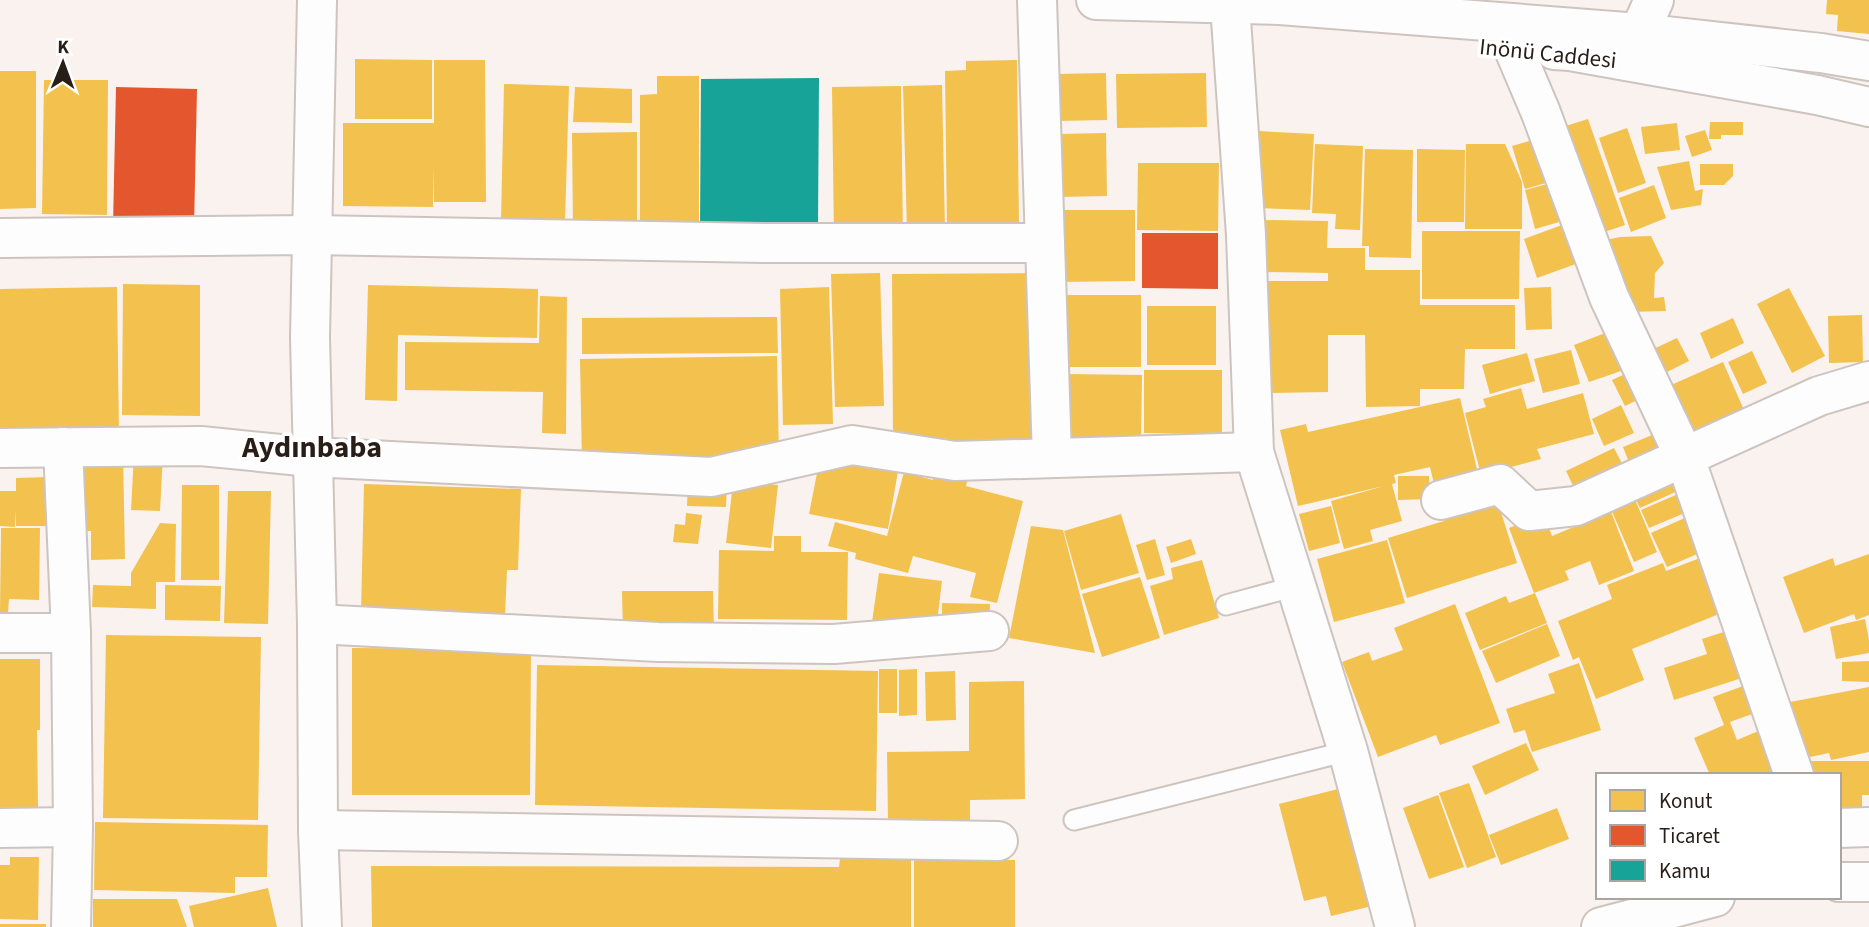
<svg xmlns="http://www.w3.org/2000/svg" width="1869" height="927" viewBox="0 0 1869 927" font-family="'Source Sans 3',sans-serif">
<rect width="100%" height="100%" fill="#faf2ef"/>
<g fill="#f2c14e">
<polygon points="1827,0 1869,0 1869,34 1837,31 1838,15 1826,14"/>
<polygon points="355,59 432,60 432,119 355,119"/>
<polygon points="434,60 485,60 486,202 434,202 433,168 433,207 343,206 343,123 434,123"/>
<polygon points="1017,60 1019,228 947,228 945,71 966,70 966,61"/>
<polygon points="0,71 36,71 36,208 0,209"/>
<polygon points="1106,73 1107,120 1055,121 1055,74"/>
<polygon points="1206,73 1207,127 1117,128 1116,74"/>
<polygon points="657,76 699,76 699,221 640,221 640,95 657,94"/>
<polygon points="44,80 108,80 107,215 42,214"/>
<polygon points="504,84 569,86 565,222 501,221"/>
<polygon points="942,85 945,230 907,231 903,86"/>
<polygon points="901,86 903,238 834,239 832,87"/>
<polygon points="575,87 632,89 632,123 573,122"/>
<polygon points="1588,119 1625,225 1590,237 1553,130"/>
<polygon points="1710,122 1743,122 1743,135 1721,135 1721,139 1709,139"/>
<polygon points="1677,123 1680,150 1645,154 1641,127"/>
<polygon points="1627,128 1646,183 1618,193 1599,138"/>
<polygon points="1705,130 1712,150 1692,157 1685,136"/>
<polygon points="1258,131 1314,134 1310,210 1255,208"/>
<polygon points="637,132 637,231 573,231 572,133"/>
<polygon points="1106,133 1107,196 1059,197 1058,134"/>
<polygon points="1547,136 1560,179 1525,189 1512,146"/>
<polygon points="1315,144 1363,146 1360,230 1335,229 1336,214 1312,213"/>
<polygon points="1466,144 1505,144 1522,182 1522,229 1465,229"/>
<polygon points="1365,149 1413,150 1411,258 1369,257 1369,246 1362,246"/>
<polygon points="1417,149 1465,150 1464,222 1417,222"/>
<polygon points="1689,161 1695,191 1703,189 1701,205 1671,210 1657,167"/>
<polygon points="1138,163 1219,163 1218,231 1137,230"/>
<polygon points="1700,164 1733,164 1733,176 1724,185 1700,185"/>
<polygon points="1562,180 1573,218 1535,229 1525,190"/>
<polygon points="1654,185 1666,218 1631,232 1619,198"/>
<polygon points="1058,210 1135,210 1135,281 1058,282"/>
<polygon points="1263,220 1328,221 1327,248 1365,248 1365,270 1420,270 1420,305 1515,305 1515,349 1465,349 1464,389 1420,389 1420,406 1366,407 1365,335 1328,335 1328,392 1264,393 1264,281 1328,281 1328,273 1263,272"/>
<polygon points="1570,222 1584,261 1537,278 1524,239"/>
<polygon points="1422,231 1520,231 1519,299 1422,299"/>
<polygon points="1651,236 1664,263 1655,273 1654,298 1664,297 1666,311 1628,312 1595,242 1620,237"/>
<polygon points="880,273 884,406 835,407 831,274"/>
<polygon points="1036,273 1037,453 947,453 946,438 893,438 892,274"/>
<polygon points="123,284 200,285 200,416 122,415"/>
<polygon points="368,285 538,289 537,338 398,335 397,401 365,400"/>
<polygon points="117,287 119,434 0,435 0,289"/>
<polygon points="829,287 833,424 783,425 780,289"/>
<polygon points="1551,287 1552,329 1526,330 1524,288"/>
<polygon points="1789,288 1825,356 1792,373 1757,304"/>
<polygon points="1062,295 1141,295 1141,367 1061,367"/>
<polygon points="540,296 567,297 566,434 542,433 543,392 405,390 405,342 539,343"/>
<rect x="1147" y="306" width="69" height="59"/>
<polygon points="1862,315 1863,362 1829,363 1828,316"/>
<polygon points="777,317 778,353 582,354 582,318"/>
<polygon points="1733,318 1744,343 1711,359 1700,333"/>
<polygon points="1613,330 1627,369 1589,382 1574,345"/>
<polygon points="1677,338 1689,361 1659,376 1647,352"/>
<polygon points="1571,350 1580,384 1543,393 1534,359"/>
<polygon points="1752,351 1767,383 1743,394 1728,362"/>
<polygon points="1527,353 1535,381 1490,394 1482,365"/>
<polygon points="777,356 779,457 582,464 580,359"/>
<polygon points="1723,362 1750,424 1689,451 1662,389"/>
<polygon points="1638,368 1650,394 1625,406 1612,380"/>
<polygon points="1144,370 1222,370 1222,434 1144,433"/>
<polygon points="1066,374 1142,375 1141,443 1066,443"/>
<polygon points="1521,388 1527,409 1583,393 1594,434 1537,449 1541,459 1481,475 1465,413 1486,407 1483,399"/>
<polygon points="1460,398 1481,486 1437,496 1430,467 1394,475 1396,483 1392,484 1402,521 1370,530 1373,541 1344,549 1331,501 1384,486 1298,506 1280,430 1306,424 1308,432"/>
<polygon points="1621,405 1634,433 1604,446 1592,419"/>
<polygon points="1657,433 1667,456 1632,470 1623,447"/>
<polygon points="1614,448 1628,475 1579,498 1566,471"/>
<polygon points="123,452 125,559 91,560 91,531 78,531 76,453"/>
<polygon points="134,454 163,454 160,511 131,510"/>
<polygon points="859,463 898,471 888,529 809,514 818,468"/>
<polygon points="937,466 969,474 966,486 1023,501 997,603 970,597 976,573 913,556 908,573 855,559 856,553 828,546 835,522 887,536 904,472 933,480"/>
<polygon points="1673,470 1682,489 1640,508 1631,489"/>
<polygon points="734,475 768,478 768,484 778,485 771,548 726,543"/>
<polygon points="1398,476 1429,476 1430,499 1398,500"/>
<polygon points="49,477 49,526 16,526 15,510 15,527 0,526 0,491 16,491 16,478"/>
<polygon points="688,481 727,483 726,507 687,506"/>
<polygon points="364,484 521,489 518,570 507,570 505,616 361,612"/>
<polygon points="182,485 219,485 219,580 181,580"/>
<polygon points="228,491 271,491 268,624 224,623"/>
<polygon points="1685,491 1694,509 1649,528 1641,510"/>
<polygon points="1495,493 1517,563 1407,598 1388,538 1444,521 1440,510"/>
<polygon points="1634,497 1657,552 1634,562 1610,507"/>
<polygon points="1608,504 1634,571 1599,585 1590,561 1565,571 1569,580 1534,593 1509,528 1544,514 1552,536 1576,526 1572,518"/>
<polygon points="1331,506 1340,543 1309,551 1299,514"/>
<polygon points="686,513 702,515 698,544 673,542 675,524 685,525"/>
<polygon points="1696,513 1711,548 1667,567 1651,533"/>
<polygon points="1121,514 1139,573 1081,590 1064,531"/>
<polygon points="160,523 176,524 175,582 156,582 156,609 92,607 93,585 131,586 131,573"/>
<polygon points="1031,526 1063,530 1095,653 1009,638"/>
<polygon points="1,528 40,528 39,600 9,599 8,613 0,613"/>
<polygon points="774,536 801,536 801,552 848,552 847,620 718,619 719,550 774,551"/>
<polygon points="1155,539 1165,575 1147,580 1136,545"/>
<polygon points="1191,539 1196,554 1171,563 1166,547"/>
<polygon points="1387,540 1405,603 1334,622 1317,559"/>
<polygon points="1869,554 1869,615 1856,620 1854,614 1804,633 1783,577 1833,558 1835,566"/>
<polygon points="1708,555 1729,610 1632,649 1644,680 1596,699 1579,657 1573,660 1558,621 1612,599 1607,585 1663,563 1666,571"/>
<polygon points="1202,560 1219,618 1164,635 1150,586 1173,579 1171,568"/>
<polygon points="879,573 942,581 936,631 872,622"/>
<polygon points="1140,577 1160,638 1102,657 1082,594"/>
<polygon points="165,585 221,586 220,621 165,620"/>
<polygon points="622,591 713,591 714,631 623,632"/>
<polygon points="1535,593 1547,623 1480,650 1465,613 1506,596 1509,603"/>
<polygon points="942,603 990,604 989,629 942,628"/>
<polygon points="1455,604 1500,723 1440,745 1436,735 1378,757 1342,662 1369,652 1372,661 1403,650 1394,628"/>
<polygon points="1865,619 1869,640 1869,653 1836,659 1830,627"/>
<polygon points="1547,624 1560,656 1496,683 1482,651"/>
<polygon points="1736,628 1751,675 1674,700 1664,668 1707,654 1702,639"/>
<polygon points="106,635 261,637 258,820 103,818"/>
<polygon points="352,648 531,649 530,795 352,795"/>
<polygon points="0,659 40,659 40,730 37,730 38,807 0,807"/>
<polygon points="1869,661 1869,682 1842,681 1842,662"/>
<polygon points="1579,663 1601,730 1532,752 1525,730 1514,733 1506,709 1555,693 1548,674"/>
<polygon points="537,665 878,671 876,811 535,805"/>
<rect x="879" y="669" width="18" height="44"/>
<polygon points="917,669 917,715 899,716 899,670"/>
<polygon points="955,671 956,720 926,721 925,672"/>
<polygon points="1024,681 1025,799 970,800 970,822 888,822 887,752 969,751 969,682"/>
<polygon points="1754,682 1763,710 1730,722 1737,740 1768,727 1788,775 1710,775 1694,738 1724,725 1713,697"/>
<polygon points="1869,687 1869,752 1831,760 1829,753 1796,760 1785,703"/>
<polygon points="1526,743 1539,770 1485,795 1472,766"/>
<polygon points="1802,761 1869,761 1869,795 1862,795 1862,808 1839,808 1839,775 1803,775"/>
<polygon points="1469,783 1496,857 1467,868 1439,793"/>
<polygon points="1342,788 1372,906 1331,916 1326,896 1304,901 1279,804"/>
<polygon points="1438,795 1464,867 1429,879 1403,808"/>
<polygon points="1557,808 1569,839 1501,865 1489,835"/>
<polygon points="95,822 268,825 267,877 235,877 235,893 94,890"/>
<polygon points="10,857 39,857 38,920 0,919 0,865 10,865"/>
<polygon points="840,859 911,859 911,927 372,927 371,866 839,867"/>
<polygon points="914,859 1015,860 1015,927 914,927"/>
<polygon points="268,888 277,927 194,927 189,906"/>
<polygon points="93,899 177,899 187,927 93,927"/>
<rect x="0" y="924" width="46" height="3"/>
</g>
<g fill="#e4572e">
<polygon points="116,87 197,89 194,227 113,225"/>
<polygon points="1142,233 1218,233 1218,289 1142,288"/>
</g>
<polygon fill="#17a398" points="819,78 818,225 700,225 701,79"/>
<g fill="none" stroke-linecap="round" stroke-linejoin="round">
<g stroke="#cdc4c0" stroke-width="23">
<g id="service">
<polyline points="1226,605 1296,586"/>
<polyline points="1074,820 1348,751"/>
</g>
</g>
<g stroke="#cdc4c0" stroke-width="42">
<g id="minor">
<polyline points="317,0 310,337 317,624 318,830 322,927"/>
<polyline points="1037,0 1052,457"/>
<polyline points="1230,5 1246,235 1254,452 1348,751 1395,927"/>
<polyline points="1639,33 1654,0"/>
<polyline points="1513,47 1541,113 1609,297 1685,458 1794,775"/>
<polyline points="0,238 312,235 765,243 1045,243"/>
<polyline points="63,447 71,633 73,827 71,927"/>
<polyline points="0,448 201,446 311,457 711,477 852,445 955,461 1254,452"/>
<polyline points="1441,500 1500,484 1529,511 1576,506 1819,396 1869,381"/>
<polyline points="317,624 658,642 834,644 989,631"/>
<polyline points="0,633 71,633"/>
<polyline points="0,828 73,827"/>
<polyline points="1839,828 1869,827"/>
<polyline points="318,830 998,841"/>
</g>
</g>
<g stroke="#cdc4c0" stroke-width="42">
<g id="secondary">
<polyline points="1839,882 1869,882"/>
<polyline points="1601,927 1715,897"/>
</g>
</g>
<g stroke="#cdc4c0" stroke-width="42">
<g id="primary">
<polyline points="1096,0 1280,5 1512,23 1639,33 1821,53 1869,61"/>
<polyline points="1554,50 1570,51 1817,95 1869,107"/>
</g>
</g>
<use href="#service" stroke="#fefdfd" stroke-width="19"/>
<use href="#minor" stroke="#fefdfd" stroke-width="38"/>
<use href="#secondary" stroke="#fefdfd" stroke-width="38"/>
<use href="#primary" stroke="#fefdfd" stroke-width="38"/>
</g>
<g text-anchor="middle" stroke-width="7" stroke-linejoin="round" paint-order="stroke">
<g font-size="23" fill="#291d18" stroke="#fff">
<text transform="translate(1548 53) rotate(6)" y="8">Inönü Caddesi</text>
</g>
<g font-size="30" font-weight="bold" fill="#291d18" stroke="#fff">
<text x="312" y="457">Aydınbaba</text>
</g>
</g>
<rect x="1596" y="773" width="245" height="126" fill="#ffffff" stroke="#a9a5a3" stroke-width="2"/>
<rect x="1610" y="790" width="35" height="21" fill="#f2c14e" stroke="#a9a5a3" stroke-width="2"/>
<text x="1659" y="808" font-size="21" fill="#291d18">Konut</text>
<rect x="1610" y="825" width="35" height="21" fill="#e4572e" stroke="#a9a5a3" stroke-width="2"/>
<text x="1659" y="843" font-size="21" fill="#291d18">Ticaret</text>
<rect x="1610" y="860" width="35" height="21" fill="#17a398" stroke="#a9a5a3" stroke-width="2"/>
<text x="1659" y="878" font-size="21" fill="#291d18">Kamu</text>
<g transform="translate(63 63) rotate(1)" stroke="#ffffff" stroke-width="5" paint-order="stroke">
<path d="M0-5L12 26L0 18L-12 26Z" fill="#291d18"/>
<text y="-10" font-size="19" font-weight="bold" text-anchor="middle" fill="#291d18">K</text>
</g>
</svg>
